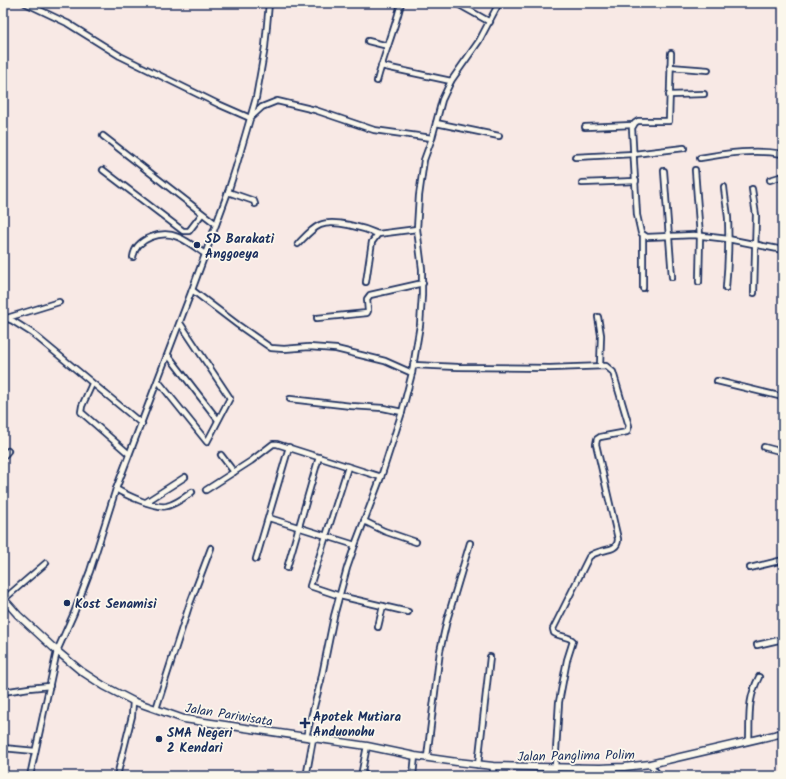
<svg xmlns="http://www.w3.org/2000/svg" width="786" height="779" viewBox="0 0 786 779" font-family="Kalam,sans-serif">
<rect width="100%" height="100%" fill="#f8e9e5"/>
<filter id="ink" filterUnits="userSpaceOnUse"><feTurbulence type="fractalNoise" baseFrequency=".025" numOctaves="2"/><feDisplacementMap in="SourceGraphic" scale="8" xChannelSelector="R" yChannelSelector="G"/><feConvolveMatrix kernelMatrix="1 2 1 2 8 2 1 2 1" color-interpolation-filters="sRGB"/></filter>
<g filter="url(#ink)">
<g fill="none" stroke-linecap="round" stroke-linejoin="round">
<g stroke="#1b2f5e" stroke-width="8">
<g id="minor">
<polyline points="25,3 67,23 120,56 218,104 250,118 262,107 277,101 315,110 374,130 432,138"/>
<polyline points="456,3 490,22"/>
<polyline points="368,41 388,46"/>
<polyline points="671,53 669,121 638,121 635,123 632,128 637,215 641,233 647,237 694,235 728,239 783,250"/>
<polyline points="381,66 451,81"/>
<polyline points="670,67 708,70"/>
<path d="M377,81C384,54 395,29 401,3"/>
<polyline points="669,95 704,94"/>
<polyline points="436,123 499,136"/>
<polyline points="585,127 633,125"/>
<polyline points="103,136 216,224"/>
<polyline points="575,157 634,154 684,148"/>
<path d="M700,158C728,153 755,149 783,154"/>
<polyline points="103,170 183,231 189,231 202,214"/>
<polyline points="695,170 700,236 699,282"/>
<polyline points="664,171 672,277"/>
<polyline points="770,180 783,176"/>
<polyline points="582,183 636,181"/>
<path d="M724,187C725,198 727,208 728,218C729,241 728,265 726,288"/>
<polyline points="752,189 756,215 754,293"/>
<polyline points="228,192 254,201 255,204"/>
<polyline points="643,235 643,288"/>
<path d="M298,244C304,238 311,229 320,225C334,219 364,228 378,234"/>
<path d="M133,257C136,238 162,230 178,237C188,241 196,248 205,254"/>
<polyline points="366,282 371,248 372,242 378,234 417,229"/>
<polyline points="192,290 238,325 271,348 284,349 309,347 336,349 385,361 412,373"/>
<polyline points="3,317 13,321 32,333 142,424"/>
<polyline points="598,317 601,335 600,366"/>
<polyline points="7,318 59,302"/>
<polyline points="317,318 367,313 368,311 367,299 370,295 423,283"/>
<polyline points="168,355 218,420"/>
<path d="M413,365L458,367L550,368L606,366L613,372L629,426L627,432L600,437L597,439L596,444L618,539C618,554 599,547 589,557L553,629L554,633C560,637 569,636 573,641L567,660L559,702L555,767"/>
<polyline points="158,381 207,442 230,398 180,323"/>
<polyline points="717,381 783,397"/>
<polyline points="92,384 82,406 81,412 129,454"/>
<polyline points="290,399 351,406 383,408 402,412"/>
<polyline points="764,447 783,452"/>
<polyline points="221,455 234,472"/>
<polyline points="3,457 8,451"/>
<polyline points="348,467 310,586 340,596 408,612"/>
<path d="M116,489C126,495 156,509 167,506C176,504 185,497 192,492"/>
<polyline points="206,490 251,461 273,444 277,444 381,477"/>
<polyline points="146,502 185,477"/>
<polyline points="269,518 355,545"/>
<polyline points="364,521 384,531 416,542"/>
<polyline points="256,559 289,447"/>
<polyline points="287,568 319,457"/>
<polyline points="750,568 783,560"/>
<polyline points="3,600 46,563"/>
<polyline points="378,627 383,606"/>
<polyline points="757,645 783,639"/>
<polyline points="3,692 29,688 50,686"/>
<polyline points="156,709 189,606 211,548"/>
<polyline points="306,737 321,680 334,616 347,568 355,545 381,477 402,412 412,373 420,325 422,295 422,269 417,229 419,196 424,160 432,138 442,100 451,81 479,41 499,3"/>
<path d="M749,741C750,716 747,700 759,677"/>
<polyline points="3,748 35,751"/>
<polyline points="427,757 440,651 447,620 470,543"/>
<polyline points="650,764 659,776"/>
<polyline points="478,765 490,657"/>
<polyline points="307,772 313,739"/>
<polyline points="362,773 368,776"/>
<polyline points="30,776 57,651 74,613 90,571 116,489 192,290 228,192 236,167 256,98 265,47 269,3"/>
<polyline points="117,776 132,716 133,701"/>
<polyline points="361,776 367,746"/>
<polyline points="413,776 415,756"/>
<polyline points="493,776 493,766"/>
<polyline points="577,776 578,767"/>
</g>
</g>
<g stroke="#1b2f5e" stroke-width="9">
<polyline id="tertiary" points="3,598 18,615 57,651 81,671 104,686 133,701 184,719 367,746 415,756 457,762 493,766 535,767 600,768 624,767 650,764 783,733"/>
</g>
<use href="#minor" stroke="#fbf7ec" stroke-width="4.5"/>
<use href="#tertiary" stroke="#fbf7ec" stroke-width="6"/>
</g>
</g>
<g fill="#1b2f5e" stroke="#fbf7ec" stroke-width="1.5">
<circle cx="197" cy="245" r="4"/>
<circle cx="67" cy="603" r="4"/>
<path d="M303 717h4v4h4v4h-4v4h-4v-4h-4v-4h4z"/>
<circle cx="159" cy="739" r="4"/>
</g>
<g text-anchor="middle" stroke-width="3.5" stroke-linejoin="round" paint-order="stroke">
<g font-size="13" font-weight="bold" fill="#1b2f5e" stroke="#fbf7ec" text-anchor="start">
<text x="205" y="243">SD Barakati<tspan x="205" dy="15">Anggoeya</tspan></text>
<text x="75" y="608">Kost Senamisi</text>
<text x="313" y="721">Apotek Mutiara<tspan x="313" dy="15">Anduonohu</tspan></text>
<text x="167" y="737">SMA Negeri<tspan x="167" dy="15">2 Kendari</tspan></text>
</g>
<g font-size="13" fill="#1b2f5e" stroke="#fbf7ec">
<text transform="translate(229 714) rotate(9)" y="5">Jalan Pariwisata</text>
<text transform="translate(576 755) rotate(-1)" y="5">Jalan Panglima Polim</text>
</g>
</g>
<rect width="786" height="779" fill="none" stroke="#fbf7ec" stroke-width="16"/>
<rect x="8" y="8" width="770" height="763" fill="none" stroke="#1b2f5e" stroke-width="1.5" filter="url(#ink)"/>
</svg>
